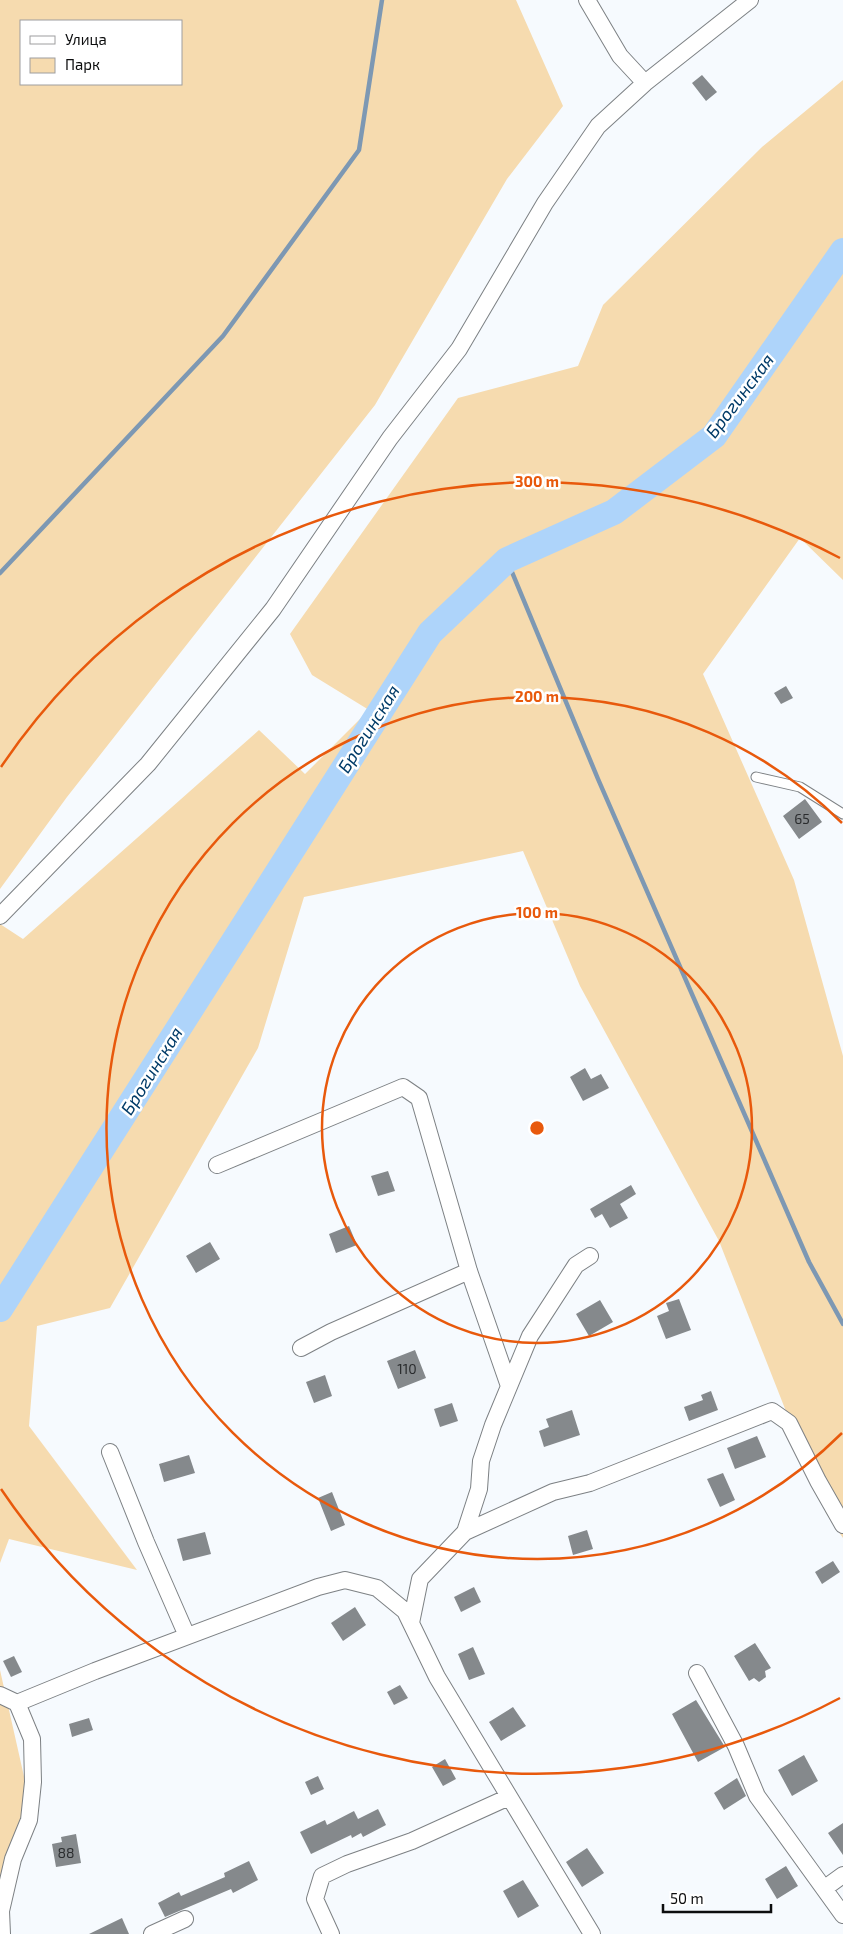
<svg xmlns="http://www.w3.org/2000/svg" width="843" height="1934" viewBox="0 0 843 1934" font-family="'Exo 2',sans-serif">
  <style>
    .green { fill: #f6dbaf; fill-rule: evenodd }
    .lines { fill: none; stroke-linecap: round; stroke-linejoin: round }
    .stream { stroke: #7d98b3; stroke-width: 4.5 }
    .river { stroke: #aed4fa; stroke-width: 26 }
    .building { fill: #85898c }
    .lane-casing { stroke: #7d8184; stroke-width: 11 }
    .street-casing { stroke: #7d8184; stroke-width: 18 }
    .lane { stroke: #fff; stroke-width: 9 }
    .street { stroke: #fff; stroke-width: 16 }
    .ring { fill: none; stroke: #e8590c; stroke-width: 2.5 }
    .labels { text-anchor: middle; stroke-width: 5; stroke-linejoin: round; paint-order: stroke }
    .number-label { font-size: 14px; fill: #2a2c2e }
    .water-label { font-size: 18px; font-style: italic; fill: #003b68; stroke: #fff }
    .centre { fill: #e8590c; stroke: #fff; stroke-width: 2.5 }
    .ring-label { font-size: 15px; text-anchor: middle; font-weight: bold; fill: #e8590c; stroke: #fff; stroke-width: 5; stroke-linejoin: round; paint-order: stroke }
  </style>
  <rect width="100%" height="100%" fill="#f6fafe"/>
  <path class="green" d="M0,0H516L563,106L507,179L375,405L67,797L0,889ZM181,21V84H21V21Z
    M843,80V580L800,538L703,674L794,880L843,1056V1538L826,1513L719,1241L580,986L523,851L304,897L258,1048L110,1308L37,1326L29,1426L137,1570L9,1539L0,1563V924L23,939L259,730L305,774L369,710L312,675L290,634L458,398L578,366L603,305L762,147Z
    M0,1670L30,1803L0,1934Z"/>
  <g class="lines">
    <path class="stream" d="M507,560L598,779L809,1262L843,1324
      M0,573L223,336L359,150L382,0"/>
    <path class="river" d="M0,1309L430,633L507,560L614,512L714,436L843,251"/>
  </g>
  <path class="building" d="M702,75L717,92L706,101L692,83Z
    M786,686L793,698L781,704L774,693Z
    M805,799L822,822L799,839L783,816Z
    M585,1068L591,1079L601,1074L609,1088L583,1101L570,1077Z
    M388,1171L395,1191L378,1196L371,1176Z
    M631,1185L636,1194L620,1204L628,1218L610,1228L602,1214L595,1218L590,1209Z
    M349,1226L357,1245L336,1253L329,1234Z
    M210,1242L220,1259L196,1273L186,1256Z
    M679,1299L691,1330L666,1339L657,1316L669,1311L666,1303Z
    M600,1300L613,1322L589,1336L576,1314Z
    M415,1350L426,1378L398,1389L387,1361Z
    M325,1375L332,1396L314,1403L306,1382Z
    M711,1391L718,1410L689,1421L684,1407L703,1400L701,1395Z
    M452,1403L458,1421L440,1427L434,1409Z
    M572,1410L580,1435L544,1447L539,1431L549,1427L546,1419Z
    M757,1436L766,1457L735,1469L727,1448Z
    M189,1455L195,1473L164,1482L159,1464Z
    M723,1473L735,1500L720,1507L707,1479Z
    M332,1492L345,1525L331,1531L318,1498Z
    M587,1530L593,1549L573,1555L568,1536Z
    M205,1532L211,1554L183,1561L177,1539Z
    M833,1561L840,1572L822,1584L815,1572Z
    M474,1587L481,1602L461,1612L454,1597Z
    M355,1607L366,1625L343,1641L331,1623Z
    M755,1643L771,1668L765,1671L766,1677L759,1682L754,1678L749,1681L734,1656Z
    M473,1647L485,1674L469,1680L458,1654Z
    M14,1656L22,1672L11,1677L3,1661Z
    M400,1685L408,1698L394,1705L387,1692Z
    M696,1700L725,1747L698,1762L672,1714Z
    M513,1707L526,1726L501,1741L489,1722Z
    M89,1718L93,1730L72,1737L69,1724Z
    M804,1755L818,1781L792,1796L778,1770Z
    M445,1759L456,1779L443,1786L432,1767Z
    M318,1776L324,1789L311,1795L305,1782Z
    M737,1778L746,1796L724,1810L714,1793Z
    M378,1809L386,1825L363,1837L361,1833L352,1838L351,1835L311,1854L300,1832L325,1820L327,1825L354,1811L358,1819Z
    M843,1823V1855L828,1833Z
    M76,1834L81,1863L56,1867L52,1844L62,1842L61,1837Z
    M587,1848L604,1873L582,1887L566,1862Z
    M249,1861L258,1880L233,1893L231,1889L165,1917L158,1903L179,1892L181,1896L225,1877L224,1873Z
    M786,1866L798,1886L777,1899L765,1879Z
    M523,1880L539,1906L518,1918L503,1891Z
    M122,1918L129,1934H89Z"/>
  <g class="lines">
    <defs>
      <path id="lane" d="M756,777L800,787L843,814"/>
      <path id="street" d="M645,83L750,0
        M0,916L148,764L273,609L390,438L459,349L545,203L598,126L645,83L620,56L587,0
        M217,1165L403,1087L419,1098L469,1271L509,1386
        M301,1348L331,1332L469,1271
        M110,1452L146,1542L187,1636
        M465,1532L479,1489L481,1461L493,1425L530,1336L576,1265L590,1256
        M411,1623L420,1579L465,1532L553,1492L590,1483L772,1411L789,1423L818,1481L843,1525
        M697,1673L736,1746L757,1796L843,1915
        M0,1695L17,1703L32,1739L33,1782L29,1820L13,1859L1,1911L2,1934
        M17,1703L95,1671L318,1587L345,1580L377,1588L405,1611L437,1677L592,1934
        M825,1888L843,1875
        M152,1934L185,1919
        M331,1934L315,1899L322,1876L347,1864L412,1841L509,1797"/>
    </defs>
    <use href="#lane" class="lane-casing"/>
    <use href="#street" class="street-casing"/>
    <use href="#lane" class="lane"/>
    <use href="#street" class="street"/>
  </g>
  <g class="ring">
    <circle cx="537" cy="1128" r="215"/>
    <path d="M842 1433A431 431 0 1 1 842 823"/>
    <path d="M840 1698A646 646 0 0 1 1 1489M1 767A646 646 0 0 1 840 558"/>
  </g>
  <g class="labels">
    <g class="number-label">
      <text x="802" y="824">65</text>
      <text x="407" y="1374">110</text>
      <text x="66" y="1858">88</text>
    </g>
    <g class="water-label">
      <text transform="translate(740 396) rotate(-53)" y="6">Брогинская</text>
      <text transform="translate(369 729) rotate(-58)" y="6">Брогинская</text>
      <text transform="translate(152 1071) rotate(-58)" y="6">Брогинская</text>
    </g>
  </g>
  <circle cx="537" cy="1128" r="8" class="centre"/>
  <g class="ring-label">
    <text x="537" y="487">300 m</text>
    <text x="537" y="702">200 m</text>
    <text x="537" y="918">100 m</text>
  </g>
  <rect x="20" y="20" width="162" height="65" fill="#ffffff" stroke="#9e9e9f"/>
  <rect x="30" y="36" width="25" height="8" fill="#ffffff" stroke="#9e9e9f"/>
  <text x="65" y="45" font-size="15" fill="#0c0d0e">Улица</text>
  <rect x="30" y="58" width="25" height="15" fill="#f6dbaf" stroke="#9e9e9f"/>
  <text x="65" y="70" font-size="15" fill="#0c0d0e">Парк</text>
  <path d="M663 1904v8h108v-8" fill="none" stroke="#0c0d0e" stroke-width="2.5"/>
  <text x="670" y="1904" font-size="15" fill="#0c0d0e" stroke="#ffffff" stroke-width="4" paint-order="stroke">50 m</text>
</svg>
